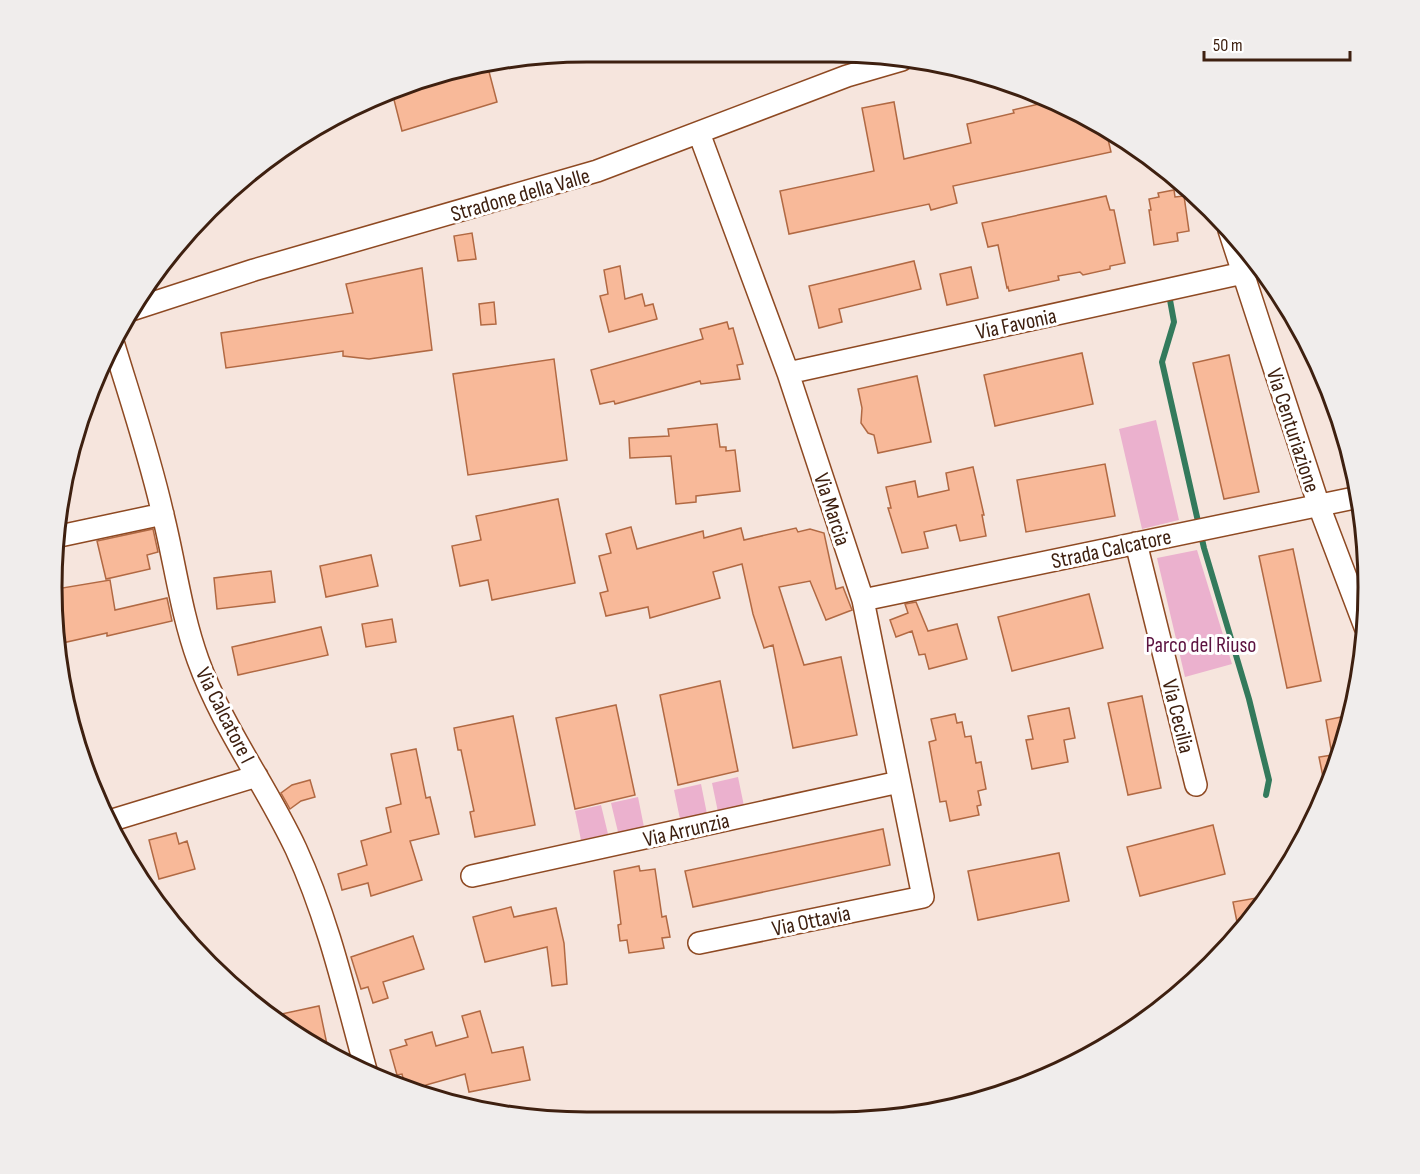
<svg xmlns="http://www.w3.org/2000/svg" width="1420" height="1174" viewBox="0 0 1420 1174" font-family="'Sofia Sans Condensed',sans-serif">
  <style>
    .green { fill: #ebb1ce }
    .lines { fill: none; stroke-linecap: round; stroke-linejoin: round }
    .stream { stroke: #337a5c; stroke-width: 6 }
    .building { fill: #f8b999; stroke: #b16943; stroke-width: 1.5 }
    .minor-casing { stroke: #8e4922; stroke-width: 24 }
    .minor { stroke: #fff; stroke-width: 21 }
    .labels { text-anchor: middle; stroke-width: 6; stroke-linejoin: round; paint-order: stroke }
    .street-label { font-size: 22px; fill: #3e2010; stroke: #fff }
    .park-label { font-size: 22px; fill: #5c1340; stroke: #fff }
    .rim { fill: none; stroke: #3e2010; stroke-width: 3 }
  </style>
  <rect width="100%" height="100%" fill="#f6e5dd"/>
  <path class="green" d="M1156,420L1179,520L1142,529L1119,429Z
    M1197,550L1232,664L1185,677L1157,558Z
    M738,777L744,806L718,812L712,783Z
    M701,784L707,814L680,819L674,790Z
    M638,797L644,827L618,832L611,803Z
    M601,805L608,834L581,840L575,811Z"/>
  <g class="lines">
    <path class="stream" d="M1170,300L1174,322L1162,362L1204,548L1249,699L1269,780L1266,795"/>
  </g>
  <path class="building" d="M487,64L497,102L402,131L392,92L407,86Z
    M1052,101L1107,135L1111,152L953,186L957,203L931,210L929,204L789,234L780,191L874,171L862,108L894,102L904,159L971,143L967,124L1014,113L1013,110Z
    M1174,190L1175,197L1184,196L1189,231L1177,233L1178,241L1154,245L1149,210H1151L1149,199L1159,197L1158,193Z
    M1106,196L1110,210H1114L1125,263L1110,266V269L1083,275L1080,272L1058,276L1059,280L1009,291L1008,287L1007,288L998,245L988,247L982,223Z
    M472,233L476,259L458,261L454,236Z
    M914,261L921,289L839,309L842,322L819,328L809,286Z
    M620,266L625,299L642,294L645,306L653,304L657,319L609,332L600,296L608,294L604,270Z
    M971,267L978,298L947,305L940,274Z
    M422,268L432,350L369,359L343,356V351L226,368L221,333L353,313L346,284Z
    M494,302L496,324L481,325L479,304Z
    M727,322L729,329L733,328L743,364L737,365L740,379L701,384L700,381L615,404L614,401L600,404L591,370L703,339L700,329Z
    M1082,353L1093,404L995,426L984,375Z
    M1229,355L1259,492L1224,499L1193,363Z
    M554,359L567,460L468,475L453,374Z
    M917,376L931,442L878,453L874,435L868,433L861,423L862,408L858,389Z
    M717,424L720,447H726V451L735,450L740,491L696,496V502L676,504L671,456L630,458L629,438L669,436L668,429Z
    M1105,464L1115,516L1026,532L1017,480Z
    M973,467L984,515H982L986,536L960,541L956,525L924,532L928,548L902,553L888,508H891L886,487L915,481L918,497L949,490L946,473Z
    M558,499L575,583L492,600L488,580L460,586L452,546L481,540L476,516Z
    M631,527L637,549L703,531L704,538L741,528L744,540L796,528L798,532L810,529L824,533L836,589L843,587L852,610L826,620L810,581L779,587L804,665L841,657L857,735L793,748L773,645L764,648L753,614L742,564L713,572L720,598L650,618L648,607L606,616L600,593L608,591L599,556L611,553L606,534Z
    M153,529L158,552L147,555L150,569L106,579L97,541Z
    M1293,549L1321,681L1287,688L1259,556Z
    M371,555L378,586L326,597L320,566Z
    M271,571L275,602L217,609L214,578Z
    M110,580L115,610L167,598L172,621L107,636V633L58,644L56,615L61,614L56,589Z
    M1089,594L1103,648L1012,671L998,617Z
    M916,602L928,631L957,624L967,659L929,669L925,654L919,655L912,631L896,637L890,620L908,613L905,604Z
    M392,619L396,642L366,647L362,624Z
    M321,627L328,655L238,675L232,647Z
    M720,681L738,771L678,785L660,695Z
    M1142,696L1161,788L1128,795L1108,703Z
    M616,705L635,795L575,809L556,718Z
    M1069,708L1075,738L1064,740L1068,762L1032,769L1026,740L1033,739L1028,716Z
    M955,714L957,723L962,722L965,737L971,736L976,763L981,762L986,789L978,791L981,805L977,806L979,815L950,821L946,801L940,802L929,742L936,740L931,719Z
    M1351,715L1340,760L1326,792L1319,757L1332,755L1326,720Z
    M513,716L535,825L475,837L470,812L474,811L461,750H458L454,728Z
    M416,749L426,798L430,797L439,834L410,841L422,880L371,896L368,883L342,890L338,874L367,865L361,841L391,832L386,808L401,804L391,754Z
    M310,780L315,797L301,801L290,809L281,793L292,785Z
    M1213,825L1225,874L1140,896L1127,847Z
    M883,829L890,865L693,907L685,871Z
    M176,833L179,844L187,841L195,869L159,879L149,840Z
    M1059,853L1069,901L978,920L968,871Z
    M639,866L640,871L655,869L662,917L666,916L670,937L662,938L664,948L629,953L627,940L620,941L618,925L621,924L614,871Z
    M1268,896L1251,919L1237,922L1233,902Z
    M511,907L514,917L556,908L564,943L567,984L552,986L547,947L485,962L473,917Z
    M413,936L424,969L383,982L388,998L373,1003L368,987L361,989L351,957Z
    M319,1006L329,1054L272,1016Z
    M480,1011L492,1053L523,1047L530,1080L469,1092L465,1074L426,1085V1087L413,1091L406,1089L402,1074L397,1075L390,1050L407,1045L405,1040L432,1032L436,1046L468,1037L462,1016Z"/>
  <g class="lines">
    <defs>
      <path id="minor" d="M1229,230L1319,506L1365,627
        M131,310L254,270L597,171L847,76L902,60
        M114,345C131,401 150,457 163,515C175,563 181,613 198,660C222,727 266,785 296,849C329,921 346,998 367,1074
        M788,373L1243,273
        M55,537L163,514
        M1136,543L1196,785
        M863,600L1359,497
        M106,822L257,776
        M472,876L899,782
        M699,943L923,897L863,600L788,373L699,133"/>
    </defs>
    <use href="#minor" class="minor-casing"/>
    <use href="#minor" class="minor"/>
  </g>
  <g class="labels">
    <g class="street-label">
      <text transform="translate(520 194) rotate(-16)" y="8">Stradone della Valle</text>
      <text transform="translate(1016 323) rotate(-12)" y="8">Via Favonia</text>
      <text transform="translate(1294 430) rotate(72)" y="8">Via Centuriazione</text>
      <text transform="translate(833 509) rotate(72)" y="8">Via Marcia</text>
      <text transform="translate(1111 548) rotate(-12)" y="8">Strada Calcatore</text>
      <text transform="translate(226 715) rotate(63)" y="8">Via Calcatore I</text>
      <text transform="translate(1179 716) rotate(76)" y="8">Via Cecilia</text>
      <text transform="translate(686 829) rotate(-13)" y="8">Via Arrunzia</text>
      <text transform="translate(811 920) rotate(-12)" y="8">Via Ottavia</text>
    </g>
    <g class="park-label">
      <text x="1201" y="652">Parco del Riuso</text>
    </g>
  </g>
  <path d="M0 0H1420V1174H0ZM587 62H833A525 525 0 0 1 1358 587V587A525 525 0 0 1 833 1112H587A525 525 0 0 1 62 587V587A525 525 0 0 1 587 62Z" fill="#f0edec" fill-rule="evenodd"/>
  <path class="rim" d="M587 62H833A525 525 0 0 1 1358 587V587A525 525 0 0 1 833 1112H587A525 525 0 0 1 62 587V587A525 525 0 0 1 587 62Z"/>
  <path d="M1204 51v9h146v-9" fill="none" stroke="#3e2010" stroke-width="3"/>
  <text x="1213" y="51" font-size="18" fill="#3e2010" stroke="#ffffff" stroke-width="4.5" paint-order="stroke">50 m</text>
</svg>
